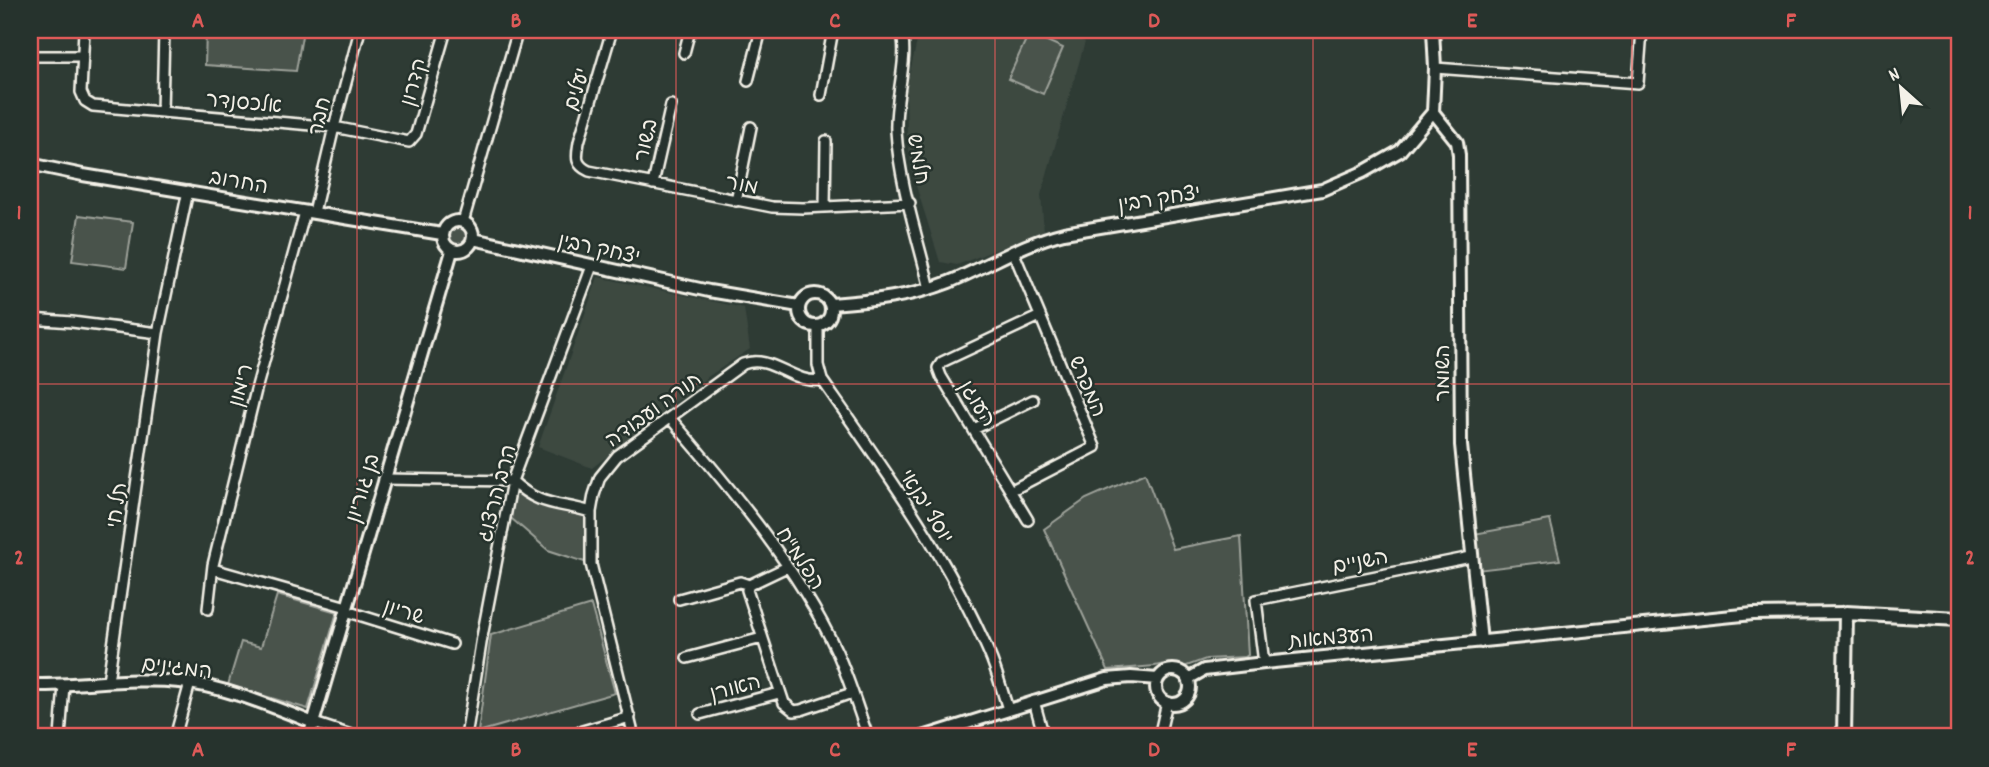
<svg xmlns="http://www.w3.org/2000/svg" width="1989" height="767" viewBox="0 0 1989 767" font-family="Dekko,'Playpen Sans Hebrew',sans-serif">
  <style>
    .built { fill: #3c4841 }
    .green { fill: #48524c; stroke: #9ea29a; stroke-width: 2 }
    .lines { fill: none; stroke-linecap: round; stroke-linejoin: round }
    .minor-casing { stroke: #f4f1e8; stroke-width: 14 }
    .tertiary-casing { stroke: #f4f1e8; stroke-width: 16 }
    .secondary-casing { stroke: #f4f1e8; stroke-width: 18 }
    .minor { stroke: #26332d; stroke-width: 9 }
    .tertiary { stroke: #26332d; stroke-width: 10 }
    .secondary { stroke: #26332d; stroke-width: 12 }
    .grid { fill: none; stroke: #de5a58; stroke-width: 2; stroke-opacity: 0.55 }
    .labels { text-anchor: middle; stroke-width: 5; stroke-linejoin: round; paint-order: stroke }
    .street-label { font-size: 21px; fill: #f4f1e8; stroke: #26332d }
    .neatline { fill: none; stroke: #de5a58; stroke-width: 2.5 }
    .grid-label { font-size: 23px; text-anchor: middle; font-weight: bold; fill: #de5a58 }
  </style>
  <rect width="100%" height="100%" fill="#2e3b34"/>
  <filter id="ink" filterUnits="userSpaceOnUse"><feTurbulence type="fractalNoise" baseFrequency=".0143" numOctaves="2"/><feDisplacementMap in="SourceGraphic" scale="14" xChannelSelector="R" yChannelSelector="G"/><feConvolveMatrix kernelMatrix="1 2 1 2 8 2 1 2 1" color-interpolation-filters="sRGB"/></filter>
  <g filter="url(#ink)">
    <path class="built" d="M947,30H1056L1085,42L1041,195L1044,231L957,265L940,262L913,176L907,135L906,90L917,41Z
      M598,277L744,308L750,349L709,376L592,468L538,447Z"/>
    <path class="green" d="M206,30H303L296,71L205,65Z
      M1029,33L1063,48L1043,94L1008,79Z
      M79,215L133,222L126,268L72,261Z
      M446 236a12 12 0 1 1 24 0a12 12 0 1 1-24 0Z
      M1145,473L1173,549L1241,536L1248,655L1245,657L1206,659L1184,667L1169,663L1155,666L1108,670L1044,529L1086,499Z
      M512,481L527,495L591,512V564L548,550L505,513Z
      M1550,520L1560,560L1477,570L1474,534Z
      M277,595L337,612L308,709L228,685L241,642L261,647Z
      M591,605L615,693L478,732L491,635Z"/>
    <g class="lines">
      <defs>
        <path id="minor" d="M84,30L81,92L85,101L93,106L334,127L409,142L416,134L446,30
          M612,30L579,142C577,156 574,164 589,171L772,207L803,208L910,203
          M901,30C910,57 894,99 896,131C899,181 918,239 930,289
          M684,53L690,30
          M30,56H82
          M1435,68L1638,83L1642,30
          M748,81L761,30
          M821,95L833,30
          M162,112L164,30
          M653,184L671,105
          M736,201L751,127
          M825,207L826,141
          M314,212L334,127L360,30
          M463,222L518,30
          M30,319L72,322L158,333
          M818,326V365L822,380C883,467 947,555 989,653C997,671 1002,691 1008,709
          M670,418C731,489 797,566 837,652C849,679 858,709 868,737
          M974,429L1033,400
          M384,479L512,481C540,507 557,502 591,512
          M1012,490L1095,447L1013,251
          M1028,520L941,376L938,368L942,362L1040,316
          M787,567L749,585L747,590L784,703L794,711L801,710L852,693
          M213,569L347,607
          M679,599L740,582L749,585
          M208,609L213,565L256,390L305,212
          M346,611L452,644
          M687,658L762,638
          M1264,663L1256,600L1471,557
          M108,681L158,333L188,191
          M1034,701L1044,737
          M700,714L779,693
          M314,723L357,737
          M60,737L64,685
          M175,737L190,683
          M466,737L482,637L512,481L592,266
          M562,737L630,717
          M634,737L591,564V512L594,495L600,477L617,456L743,364C771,353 793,385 822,380
          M1159,737L1167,702"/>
        <path id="tertiary" d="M1433,112L1457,142L1459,155L1461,445L1481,642
          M30,164L83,175L442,234
          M443 236a15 15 0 1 1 30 0a15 15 0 1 1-30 0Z
          M473,239L709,291L799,306
          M799 310a16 16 0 1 1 32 0a16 16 0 1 1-32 0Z
          M831,304C871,301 911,297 949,282C988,266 1023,243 1064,233L1322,190L1363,172L1400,151L1433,112L1435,68L1433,30
          M1156 687a17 17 0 1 1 34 0a17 17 0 1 1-34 0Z
          M1188,679L1204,670L1264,663L1753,614L1846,613
          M30,685C80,686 130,677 180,682C224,686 273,707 314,723
          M309,737L452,251
          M923,737L1107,679L1131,677L1158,679"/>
        <path id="secondary" d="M1844,737L1846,613L1959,619"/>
      </defs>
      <use href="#minor" class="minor-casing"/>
      <use href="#tertiary" class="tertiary-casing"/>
      <use href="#secondary" class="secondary-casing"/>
      <use href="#minor" class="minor"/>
      <use href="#tertiary" class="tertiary"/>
      <use href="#secondary" class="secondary"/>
    </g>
  </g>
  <path class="grid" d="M357,30V737M676,30V737M995,30V737M1313,30V737M1632,30V737M30,384H1959"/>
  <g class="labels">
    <g class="street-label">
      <text transform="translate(413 82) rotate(-74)" y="7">קדרון</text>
      <text transform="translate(576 89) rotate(-73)" y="7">יעלים</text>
      <text transform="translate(244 102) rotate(5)" y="7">אלכסנדר</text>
      <text transform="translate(319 116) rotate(-76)" y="7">חבר</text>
      <text transform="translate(645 140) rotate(-77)" y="7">בשור</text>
      <text transform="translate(919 159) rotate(80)" y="7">חלמיש</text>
      <text transform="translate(239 181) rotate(10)" y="7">החרוב</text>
      <text transform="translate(742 184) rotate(11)" y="7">מור</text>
      <text transform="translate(1159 198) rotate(-9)" y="7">יצחק רבין</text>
      <text transform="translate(599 248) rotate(12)" y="7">יצחק רבין</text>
      <text transform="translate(1442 373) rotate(-90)" y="7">השומר</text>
      <text transform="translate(240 385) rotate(-75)" y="7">רימון</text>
      <text transform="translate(1088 386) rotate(67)" y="7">המפרש</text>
      <text transform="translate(978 403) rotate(58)" y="7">העוגן</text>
      <text transform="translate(653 409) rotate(-36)" y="7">תורה ועבודה</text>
      <text transform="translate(362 488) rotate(-73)" y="7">בן גוריון</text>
      <text transform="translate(496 493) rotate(-75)" y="7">הרב הרצוג</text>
      <text transform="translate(116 505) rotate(-82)" y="7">תל חי</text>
      <text transform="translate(927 506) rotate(58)" y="7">יוסף יבנאי</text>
      <text transform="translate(801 558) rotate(57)" y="7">הפלמ"ח</text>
      <text transform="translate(1360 561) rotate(-11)" y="7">השניים</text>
      <text transform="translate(404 611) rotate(17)" y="7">שריון</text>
      <text transform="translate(1331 637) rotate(-5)" y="7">העצמאות</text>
      <text transform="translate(177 667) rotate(7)" y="7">המגינים</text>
      <text transform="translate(735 687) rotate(-15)" y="7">האורן</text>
    </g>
  </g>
  <rect width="1989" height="767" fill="none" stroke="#26332d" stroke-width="77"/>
  <g transform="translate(1901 88) rotate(333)" stroke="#26332d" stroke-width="5" paint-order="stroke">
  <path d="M0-5L12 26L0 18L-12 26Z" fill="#f4f1e8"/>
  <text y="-10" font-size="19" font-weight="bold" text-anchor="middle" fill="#f4f1e8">N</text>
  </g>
  <rect x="38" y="38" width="1913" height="690" class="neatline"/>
  <g class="grid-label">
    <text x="198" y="27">A</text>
    <text x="516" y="27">B</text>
    <text x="835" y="27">C</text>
    <text x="1154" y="27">D</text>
    <text x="1472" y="27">E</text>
    <text x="1791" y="27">F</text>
    <text x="19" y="219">1</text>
    <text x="1970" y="219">1</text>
    <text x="19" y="564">2</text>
    <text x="1970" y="564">2</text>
    <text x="198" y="756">A</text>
    <text x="516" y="756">B</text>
    <text x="835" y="756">C</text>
    <text x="1154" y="756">D</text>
    <text x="1472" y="756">E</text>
    <text x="1791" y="756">F</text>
  </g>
</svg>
